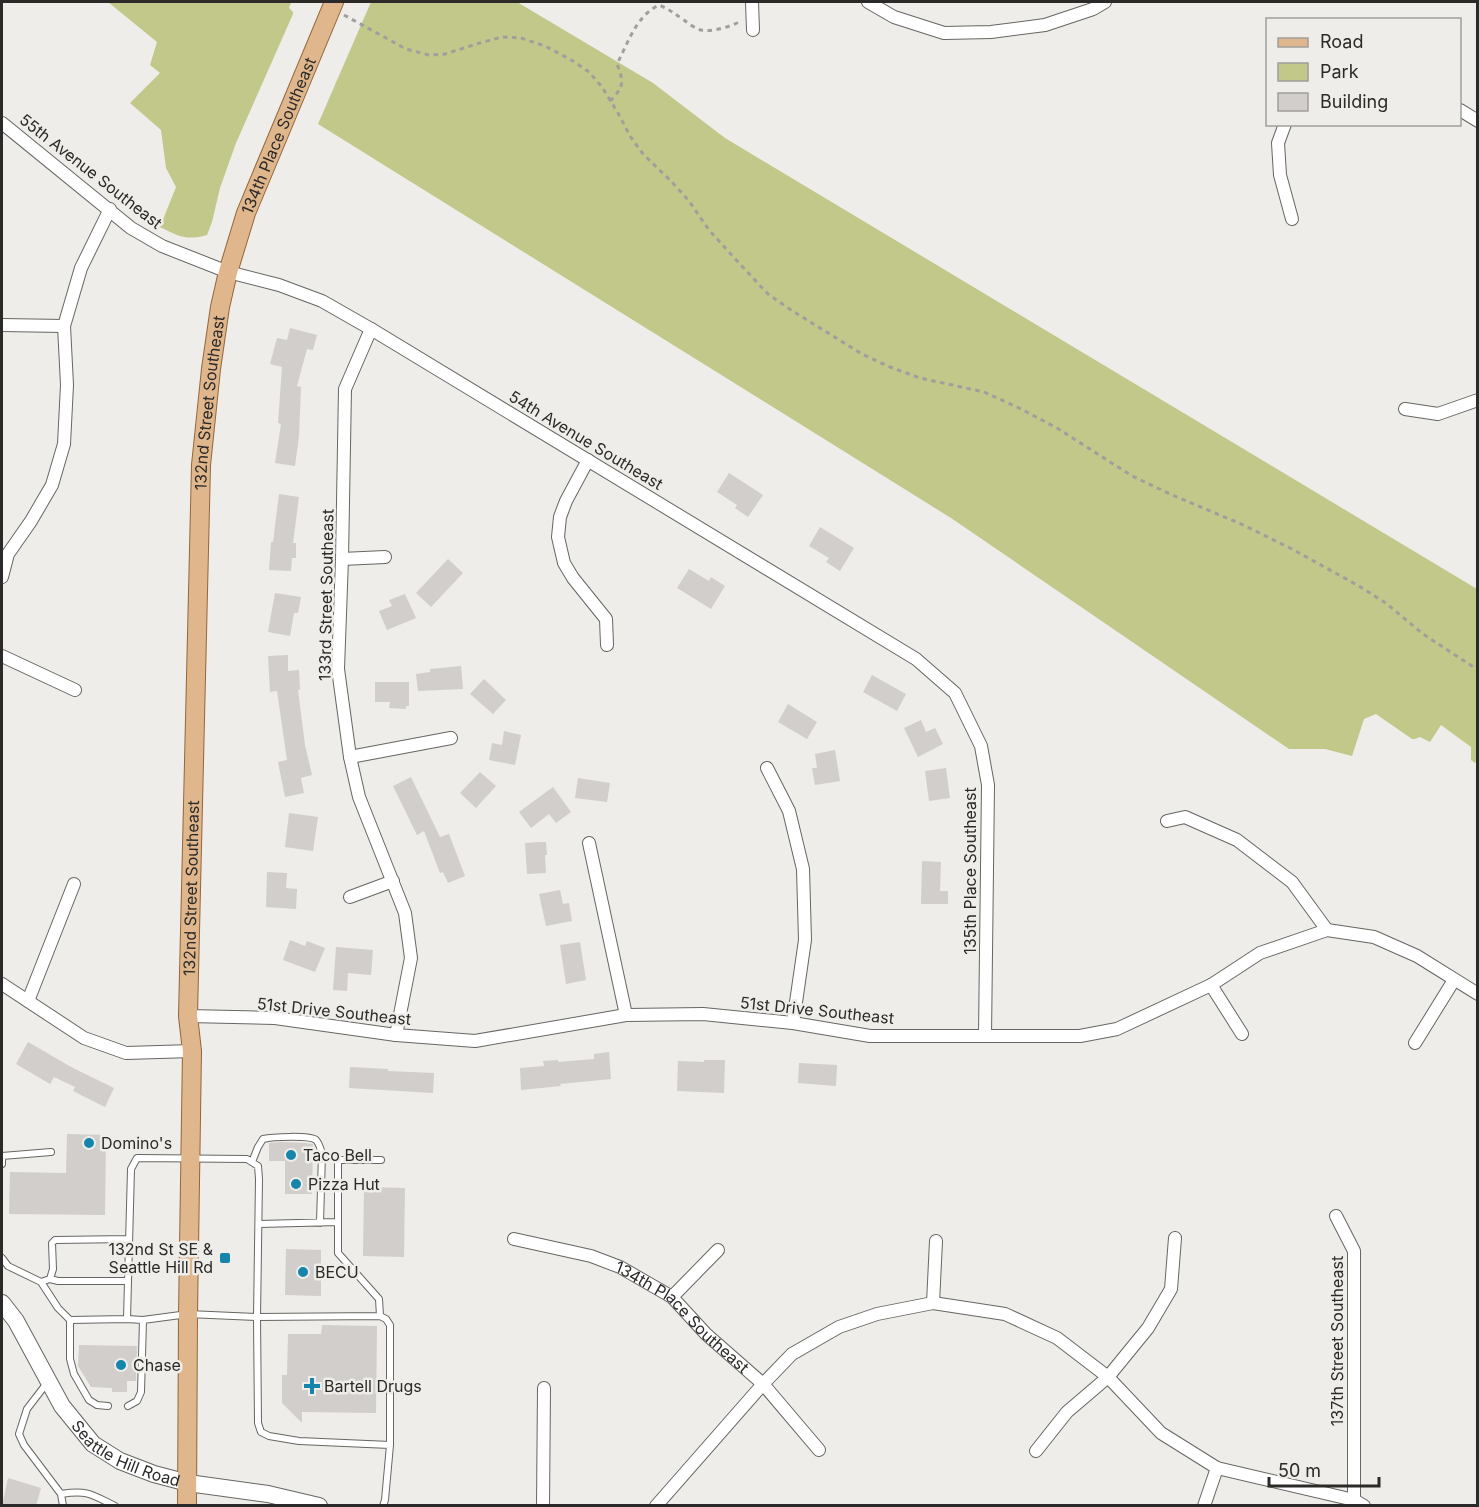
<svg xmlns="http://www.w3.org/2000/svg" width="1479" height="1507" viewBox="0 0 1479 1507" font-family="Inter,sans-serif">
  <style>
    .green { fill: #c2c88a }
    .building { fill: #d1cecb }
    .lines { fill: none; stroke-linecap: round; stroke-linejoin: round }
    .lane-casing { stroke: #666662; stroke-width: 8 }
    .street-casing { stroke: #666662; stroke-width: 14 }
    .secondary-casing { stroke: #666662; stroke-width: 18 }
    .primary-casing { stroke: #946639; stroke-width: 20 }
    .path { stroke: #a09f9c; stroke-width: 3; stroke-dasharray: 4.5 4.5; stroke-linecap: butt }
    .lane { stroke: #fff; stroke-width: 6 }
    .street { stroke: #fff; stroke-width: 12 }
    .secondary { stroke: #fff; stroke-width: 16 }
    .primary { stroke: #e0b78d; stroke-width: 18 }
    .poi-dot { fill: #1685ac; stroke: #eeede9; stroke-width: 2 }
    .labels { text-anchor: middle; stroke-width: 5; stroke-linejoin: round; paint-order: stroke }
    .street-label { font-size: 16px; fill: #2b2a29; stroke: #eeede9 }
    .poi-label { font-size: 16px; fill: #2b2a29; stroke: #eeede9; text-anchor: start }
  </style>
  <rect width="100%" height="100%" fill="#eeede9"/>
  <path class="green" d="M108,2H290L291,3L289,8L293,12V14L236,143L220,188L212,222L207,235C186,241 178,236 160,227L176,187L166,168L161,130L130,103L160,73L150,65L157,42Z
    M371,2H517L653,83L725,138L1477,589V760L1475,763L1471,760V747L1441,725L1430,742L1420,737L1415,739H1412L1376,714L1364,719L1352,756L1325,749H1289L951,518L318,124Z"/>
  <path class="building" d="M290,328L317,335L313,350L307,349L297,386L301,387L299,436L295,466L275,463L281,424L278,423L282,367L270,364L277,338L287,340Z
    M729,473L763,495L748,517L735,508L737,505L717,492Z
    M279,494L299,497L293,543H296V558H292L291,571L269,570L271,542H273Z
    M820,527L854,548L840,571L826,562L829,558L809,546Z
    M448,559L463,573L431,607L416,593Z
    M689,569L709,581L711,577L725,586L711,609L677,588Z
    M275,593L301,597L298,613H294L290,636L268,632Z
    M405,594L416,618L387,630L379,611L392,606L389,600Z
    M288,655V671L299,670L300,690H298L305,745L312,775L301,778L304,793L285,797L278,762L287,760L277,691L270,692L268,656Z
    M461,666L463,689L418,691L416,674L430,672V669Z
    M872,675L906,694L897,711L863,692Z
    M484,679L506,700L493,714L470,694Z
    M375,682H409V706H406V709L389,708L390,702H375Z
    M788,704L817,722L807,739L778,722Z
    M921,720L926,732L935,728L943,744L918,757L904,728Z
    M504,731L521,735L515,765L489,760L492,743L502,745Z
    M835,750L840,781L815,785L812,768H817L815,754Z
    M946,768L950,798L929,801L925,771Z
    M480,772L496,786L476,808L460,793Z
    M411,777L440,837L449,834L465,876L448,883L443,872L440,873L424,831L417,835L393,786Z
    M578,778L610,783L607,802L575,798Z
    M553,787L571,812L556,823L549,814L531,828L519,812Z
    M289,813L318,817L313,851L285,847Z
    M538,842H546L547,855H545L546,873L527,874L525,843Z
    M922,861L941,862L940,891H948V904H921Z
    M267,872L287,873L286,888L297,889L296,909L266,907Z
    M560,890L563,904L569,903L572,921L546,926L539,894Z
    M290,940L305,946L307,941L325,948L315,972L283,960Z
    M580,942L586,980L566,984L560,945Z
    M336,947L373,950L371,975L348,973L347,991L333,990Z
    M28,1042L73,1068L114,1088L105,1107L73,1091L75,1087L54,1077L50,1084L16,1064Z
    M609,1052L611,1079L560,1084L561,1086L521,1090L520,1068L544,1066L543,1061L558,1060V1062L594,1059V1054Z
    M704,1060H725L724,1093L677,1091L678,1061L704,1062Z
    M799,1063L837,1065L836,1086L798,1083Z
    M350,1067L388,1069V1071L434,1073L433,1093L349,1088Z
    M67,1134L106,1135L105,1215L9,1214L10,1172L66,1173Z
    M281,1142L305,1143L313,1144L312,1194H285V1161H269V1143Z
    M364,1187L405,1188L404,1257L363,1256Z
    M286,1249L321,1250V1296L285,1295Z
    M322,1325L377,1326L376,1413L302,1412V1423L282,1403V1375H287L288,1334H321Z
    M79,1345L137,1346L136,1381H127V1392H112V1388L91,1387L78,1366Z
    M8,1478L41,1488L36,1506H2Z"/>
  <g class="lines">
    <defs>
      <path id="lane" d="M252,1162L258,1147L263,1139C272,1137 309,1135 316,1140C319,1143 320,1148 322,1153L320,1223
        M2,1164V1156L51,1152
        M259,1224L338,1222
        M2,1258L8,1266L41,1282L58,1308L70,1320L127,1319L131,1169L137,1158L247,1159L258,1166L259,1179L257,1317L258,1423L261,1432L269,1436L299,1441L390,1445
        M50,1279L58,1281H128
        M41,1282L50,1279L53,1269L52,1243L55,1240L129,1239
        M380,1316L379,1299L338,1253V1160H381
        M127,1319L143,1320L188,1314L257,1317L380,1316L386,1319L390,1325V1445L385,1500L383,1506
        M70,1320V1359L74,1374L89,1400L97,1405L108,1406
        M47,1383L27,1409L19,1434L24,1445L61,1494L63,1506
        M128,1406L137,1401L141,1392L143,1320
        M61,1494C88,1490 91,1494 115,1506"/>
      <g id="street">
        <path d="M752,2L753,30"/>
        <path d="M868,2L894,17L944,33L991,32L1045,25L1093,9L1105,2"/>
        <path d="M1460,110L1478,121"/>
        <path d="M2,123L131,228L162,246L228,272L279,285L322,301L371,329L916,659L955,693L981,746L988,785L985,1036"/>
        <path d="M1285,124L1278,143L1280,175L1292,219"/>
        <path d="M2,325L64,326"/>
        <path d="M371,329L345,389L342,559L338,669L350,757L359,797L405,913L411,958L396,1035"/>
        <path d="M1405,409L1438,414L1478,400"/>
        <path d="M588,460L566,501L560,517L558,537L564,563L573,578L606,619L607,645"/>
        <path d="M342,559L385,557"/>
        <path d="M2,577L8,554L31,521L52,485L64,444L67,385L64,326L81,268L110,209"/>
        <path d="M2,656L75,690"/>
        <path d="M350,757L451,738"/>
        <path d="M767,768L789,811L803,869L805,940L793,1023"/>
        <path d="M1167,821L1185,817L1237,840L1292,882L1327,930"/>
        <path d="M589,843L626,1015"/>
        <path d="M350,897L393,881"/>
        <path d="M2,984L84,1038L126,1053L192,1051"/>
        <path d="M1211,985L1242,1034"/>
        <path d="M28,1001L74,884"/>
        <path d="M188,1016L275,1018L396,1035L475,1041L626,1015L703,1014L793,1023L870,1036H1080L1117,1029L1211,985L1260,953L1327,930L1374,937L1417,956L1478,994"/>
        <path d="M1415,1043L1454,980"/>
        <path d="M1336,1216L1354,1251V1506"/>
        <path id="s1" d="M514,1239L591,1256L620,1267L672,1297L706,1334L763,1384L819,1450"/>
        <path d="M672,1297L718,1250"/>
        <path d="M933,1303L936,1241"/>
        <path d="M1036,1451L1067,1412L1108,1377L1148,1328L1171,1289L1175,1238"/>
        <path d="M543,1506L544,1388"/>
        <path d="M656,1506L763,1384L792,1354L839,1327L877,1314L933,1303L1005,1314L1057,1338L1108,1377L1161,1433L1217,1468L1354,1500L1364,1506"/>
        <path d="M1204,1506L1217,1468"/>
      </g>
      <g id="secondary">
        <path id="s2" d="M2,1303L16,1321L62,1406L93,1444L120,1461L154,1474L188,1483L268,1494L319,1506"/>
      </g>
      <g id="primary">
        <path id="s3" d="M187,1506L188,1314L192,1051L188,1016L201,465L211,369L220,307L228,272L246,213L334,2"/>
      </g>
    </defs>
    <use href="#lane" class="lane-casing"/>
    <use href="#street" class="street-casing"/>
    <use href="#secondary" class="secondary-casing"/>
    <use href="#primary" class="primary-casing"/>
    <path class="path" d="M344,15L406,49L429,55L445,54L483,42L502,37L521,38L545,46L573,61L589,72L602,87L618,113L630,136L643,154L671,181L689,201L709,230L739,263L768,294L791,310L862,354L890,367L920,378L984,392L1019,408L1057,428L1132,476L1170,494L1239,523L1290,548L1359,586L1387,604L1423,634L1478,670
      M610,101C624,87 624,82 617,64C628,43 636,16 659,5C669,9 675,14 684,20C689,24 696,29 701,30C713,32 729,27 739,22"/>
    <use href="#lane" class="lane"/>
    <use href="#street" class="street"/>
    <use href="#secondary" class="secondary"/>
    <use href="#primary" class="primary"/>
  </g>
  <g class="poi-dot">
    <circle cx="89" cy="1143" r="6"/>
    <circle cx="291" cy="1155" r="6"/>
    <circle cx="296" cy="1184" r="6"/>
    <rect x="219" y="1252" width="12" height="12" rx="3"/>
    <circle cx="303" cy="1272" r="6"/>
    <circle cx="121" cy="1365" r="6"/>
    <path d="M309 1377h6v6h6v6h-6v6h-6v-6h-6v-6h6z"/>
  </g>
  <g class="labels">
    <g class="street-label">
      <text dy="6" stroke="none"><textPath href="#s3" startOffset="1382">134th Place Southeast</textPath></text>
      <text transform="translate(91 171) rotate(38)" y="6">55th Avenue Southeast</text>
      <text dy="6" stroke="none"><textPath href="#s3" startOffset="1104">132nd Street Southeast</textPath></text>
      <text transform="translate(586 440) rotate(31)" y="6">54th Avenue Southeast</text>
      <text transform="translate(326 595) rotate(-89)" y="6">133rd Street Southeast</text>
      <text transform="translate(970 871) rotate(-90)" y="6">135th Place Southeast</text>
      <text dy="6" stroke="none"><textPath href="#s3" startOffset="618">132nd Street Southeast</textPath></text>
      <text transform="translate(817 1010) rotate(6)" y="6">51st Drive Southeast</text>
      <text transform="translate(334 1011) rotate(6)" y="6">51st Drive Southeast</text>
      <text dy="6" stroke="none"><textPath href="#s1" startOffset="190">134th Place Southeast</textPath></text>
      <text transform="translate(1337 1341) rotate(-90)" y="6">137th Street Southeast</text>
      <text dy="6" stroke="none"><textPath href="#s2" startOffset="202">Seattle Hill Road</textPath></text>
    </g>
    <g class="poi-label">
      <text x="101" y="1149">Domino's</text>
      <text x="303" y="1161">Taco Bell</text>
      <text x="308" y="1190">Pizza Hut</text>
      <text x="213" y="1255" text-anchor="end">132nd St SE &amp;<tspan x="213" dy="18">Seattle Hill Rd</tspan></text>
      <text x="315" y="1278">BECU</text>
      <text x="133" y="1371">Chase</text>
      <text x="324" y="1392">Bartell Drugs</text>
    </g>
  </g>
  <rect width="1479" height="1507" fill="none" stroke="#2b2a29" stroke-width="6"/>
  <rect x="1266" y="18" width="195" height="108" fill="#eeede9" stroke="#a09f9c" stroke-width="1.5"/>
  <rect x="1278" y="38" width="30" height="9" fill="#e0b78d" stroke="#a09f9c" stroke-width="1.5"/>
  <text x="1320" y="48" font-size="18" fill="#2b2a29">Road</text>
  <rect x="1278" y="63" width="30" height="18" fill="#c2c88a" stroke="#a09f9c" stroke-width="1.5"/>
  <text x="1320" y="78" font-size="18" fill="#2b2a29">Park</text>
  <rect x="1278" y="93" width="30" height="18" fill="#d1cecb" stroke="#a09f9c" stroke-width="1.5"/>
  <text x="1320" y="108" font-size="18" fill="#2b2a29">Building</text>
  <path d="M1269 1477v9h110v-9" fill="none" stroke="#2b2a29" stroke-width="3"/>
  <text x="1278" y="1477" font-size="18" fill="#2b2a29" stroke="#eeede9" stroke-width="4.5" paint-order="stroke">50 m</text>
</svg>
